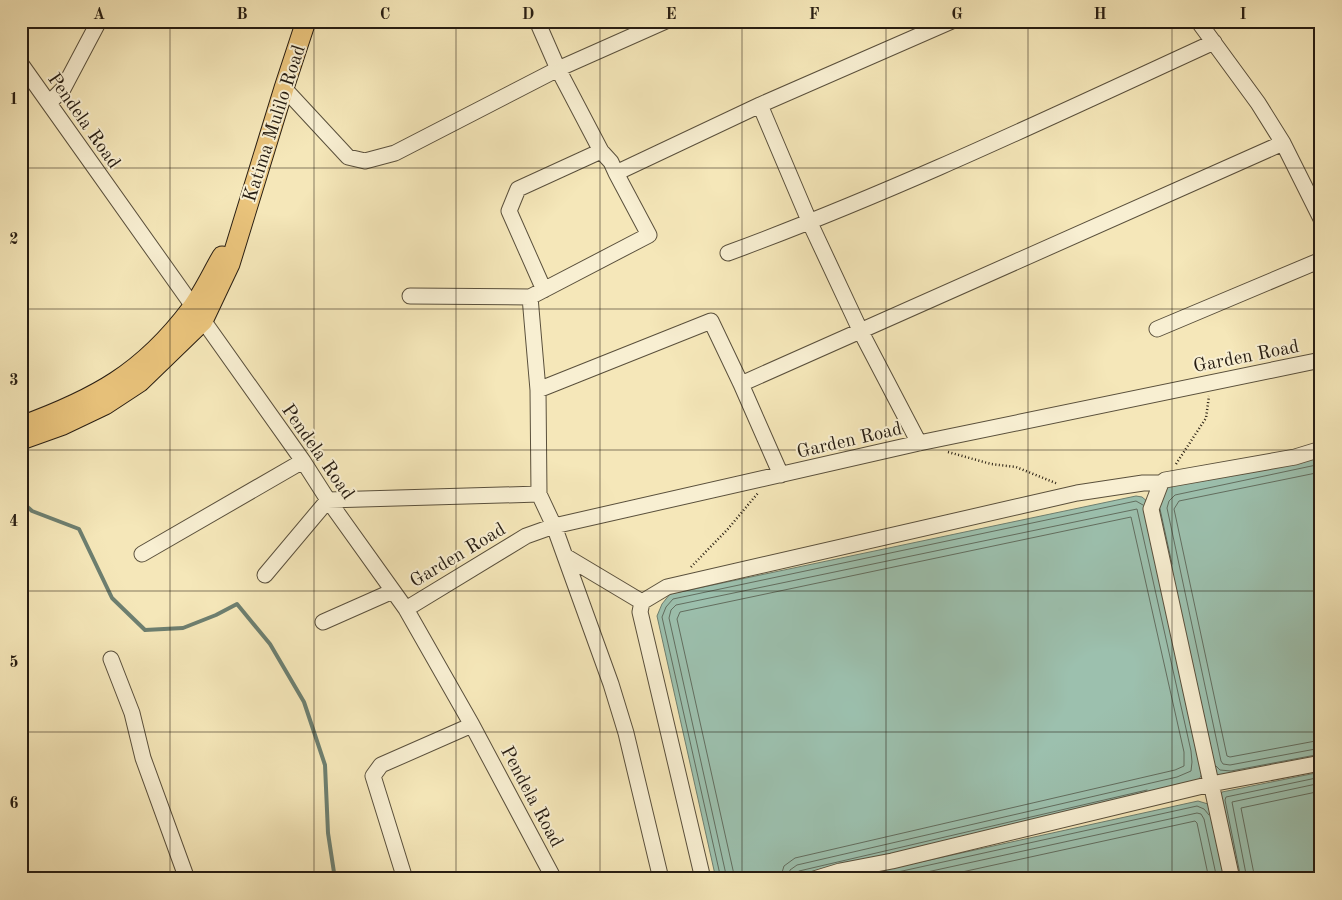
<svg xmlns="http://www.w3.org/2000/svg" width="1342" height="900" viewBox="0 0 1342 900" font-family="'Old Standard TT',serif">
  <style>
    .water { fill: #9cc0ae; stroke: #6d7f70 }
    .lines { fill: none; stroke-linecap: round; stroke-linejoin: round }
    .shore { stroke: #626e60; stroke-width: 1 }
    .stream { stroke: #6d7f70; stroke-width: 4 }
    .minor-casing { stroke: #5a503c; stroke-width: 17 }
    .major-casing { stroke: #271d12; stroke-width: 21 }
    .path { stroke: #271d12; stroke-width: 2.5; stroke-dasharray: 1 2.5; stroke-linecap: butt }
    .minor { stroke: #f8efd2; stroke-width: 15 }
    .major { stroke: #eac47c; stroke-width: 19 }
    .grid { fill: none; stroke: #271d12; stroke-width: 1; stroke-opacity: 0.55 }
    .labels { text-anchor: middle; stroke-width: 4; stroke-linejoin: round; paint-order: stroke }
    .street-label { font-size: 19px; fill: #271d12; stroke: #f8efd2 }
    .neatline { fill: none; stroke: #271d12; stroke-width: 2 }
    .grid-label { font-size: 16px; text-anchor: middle; font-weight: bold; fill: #271d12 }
  </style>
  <rect width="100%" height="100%" fill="#f5e7b9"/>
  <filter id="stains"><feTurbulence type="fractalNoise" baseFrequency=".004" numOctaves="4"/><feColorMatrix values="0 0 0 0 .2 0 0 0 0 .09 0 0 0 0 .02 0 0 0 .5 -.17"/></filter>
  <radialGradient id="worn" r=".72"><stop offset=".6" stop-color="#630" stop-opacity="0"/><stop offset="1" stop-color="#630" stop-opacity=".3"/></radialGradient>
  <path class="water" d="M1321,452V759L1231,776L1218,775L1210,767L1155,507L1168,485Z
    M1136,496L1142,497L1148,502L1202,773L1199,780L1180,788L789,879H716L657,616L662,604L670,594Z
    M1321,772V879H1236L1219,799L1222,792Z
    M1198,801L1208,804L1214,814L1229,879H843Z"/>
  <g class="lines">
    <path class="shore" d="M1321,464L1175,495L1169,501L1167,508L1221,761L1223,764L1230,765L1321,748
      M1321,472L1179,501L1174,509L1227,756L1230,757L1321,740
      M1160,509L1172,564
      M1216,766L1220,770L1231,771L1321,754
      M721,879L662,617L666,607L673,599L1136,501L1143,505
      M727,879L669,618L671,610L676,605L1137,509L1191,751L1192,762L1191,771L1177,777L797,865L790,870L788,879
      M735,879L677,619L680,612L1131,517L1184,752V766L1175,770L795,858L784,866L780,879
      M794,879L795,874L799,871L1147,790
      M866,879L1197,806L1204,809L1209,815
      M895,879L1197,813L1201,814L1204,819L1217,879
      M930,879L1195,821L1197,823L1209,879
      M1241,879L1225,800L1226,797L1321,777
      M1247,879L1232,802L1321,783
      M1255,879L1241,808L1321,791"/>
    <path class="stream" d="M21,501L32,511L79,529L112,598L145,630L183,628L216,615L237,604L270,644L304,702L325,765L328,833L335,879"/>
    <defs>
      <path id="minor" d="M537,21L558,69L601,151L518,189L509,211L544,290
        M1198,21L1258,103L1283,143L1321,219
        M21,64L303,461L328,500L406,609L472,725L554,879
        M284,88L348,157L365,161L395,153L558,69L666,21
        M49,103L63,89L99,21
        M760,105L810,223L861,332L919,443
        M601,151L611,162L616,173L760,105L952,21
        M616,173L649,235L530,297L538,390L539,494L554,526L611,684L626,733L661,879
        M728,253C894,192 1053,116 1214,42
        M410,296L530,297
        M1157,329L1321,260
        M741,384L1283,143
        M538,390L711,321L741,384L781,475
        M1161,483L1151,509L1232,879
        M142,554L303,461
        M565,556L642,602
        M265,575L328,500L539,494
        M406,609L526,536L554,526L919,443L1321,360
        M323,622L393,591
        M111,659L132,713L143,758L187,879
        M405,879L373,776L381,765L472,725
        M703,879L640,612L642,602L667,587L1077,493L1143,483H1161L1165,480L1295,457L1321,449
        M814,879L840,871L892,861L1211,784L1321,763"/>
      <path id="major" d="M21,426C95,399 143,373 191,309C203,293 212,273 222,256
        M21,440L63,425L105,405L140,382L203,321L230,264L284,88L306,21"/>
    </defs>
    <use href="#minor" class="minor-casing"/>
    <use href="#major" class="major-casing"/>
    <path class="path" d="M321,23L329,21
      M948,452L991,464L1016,467L1058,484
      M1176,464L1206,418L1209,396
      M691,567L727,530L758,493"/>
    <use href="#minor" class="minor"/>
    <use href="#major" class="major"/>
  </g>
  <path class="grid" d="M170,21V879M314,21V879M456,21V879M600,21V879M742,21V879M886,21V879M1028,21V879M1172,21V879M21,168H1321M21,309H1321M21,450H1321M21,591H1321M21,732H1321"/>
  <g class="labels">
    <g class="street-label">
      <text transform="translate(85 120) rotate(55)" y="7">Pendela Road</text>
      <text transform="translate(273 123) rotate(-72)" y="7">Katima Mulilo Road</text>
      <text transform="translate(1246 355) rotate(-11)" y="7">Garden Road</text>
      <text transform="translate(849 439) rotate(-13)" y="7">Garden Road</text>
      <text transform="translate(319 451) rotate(55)" y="7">Pendela Road</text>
      <text transform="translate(457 554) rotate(-31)" y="7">Garden Road</text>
      <text transform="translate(533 796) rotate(62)" y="7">Pendela Road</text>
    </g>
  </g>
  <rect width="1342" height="900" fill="none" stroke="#f5e7b9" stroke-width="55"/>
  <rect x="28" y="28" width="1286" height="844" class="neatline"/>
  <g class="grid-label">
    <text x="99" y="19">A</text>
    <text x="242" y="19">B</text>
    <text x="385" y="19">C</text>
    <text x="528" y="19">D</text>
    <text x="671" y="19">E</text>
    <text x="814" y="19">F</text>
    <text x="957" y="19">G</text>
    <text x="1100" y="19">H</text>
    <text x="1243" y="19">I</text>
    <text x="14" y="104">1</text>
    <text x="14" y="244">2</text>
    <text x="14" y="385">3</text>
    <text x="14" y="526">4</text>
    <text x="14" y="667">5</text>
    <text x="14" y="808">6</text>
  </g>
  <rect width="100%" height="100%" filter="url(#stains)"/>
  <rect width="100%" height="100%" fill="url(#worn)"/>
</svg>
